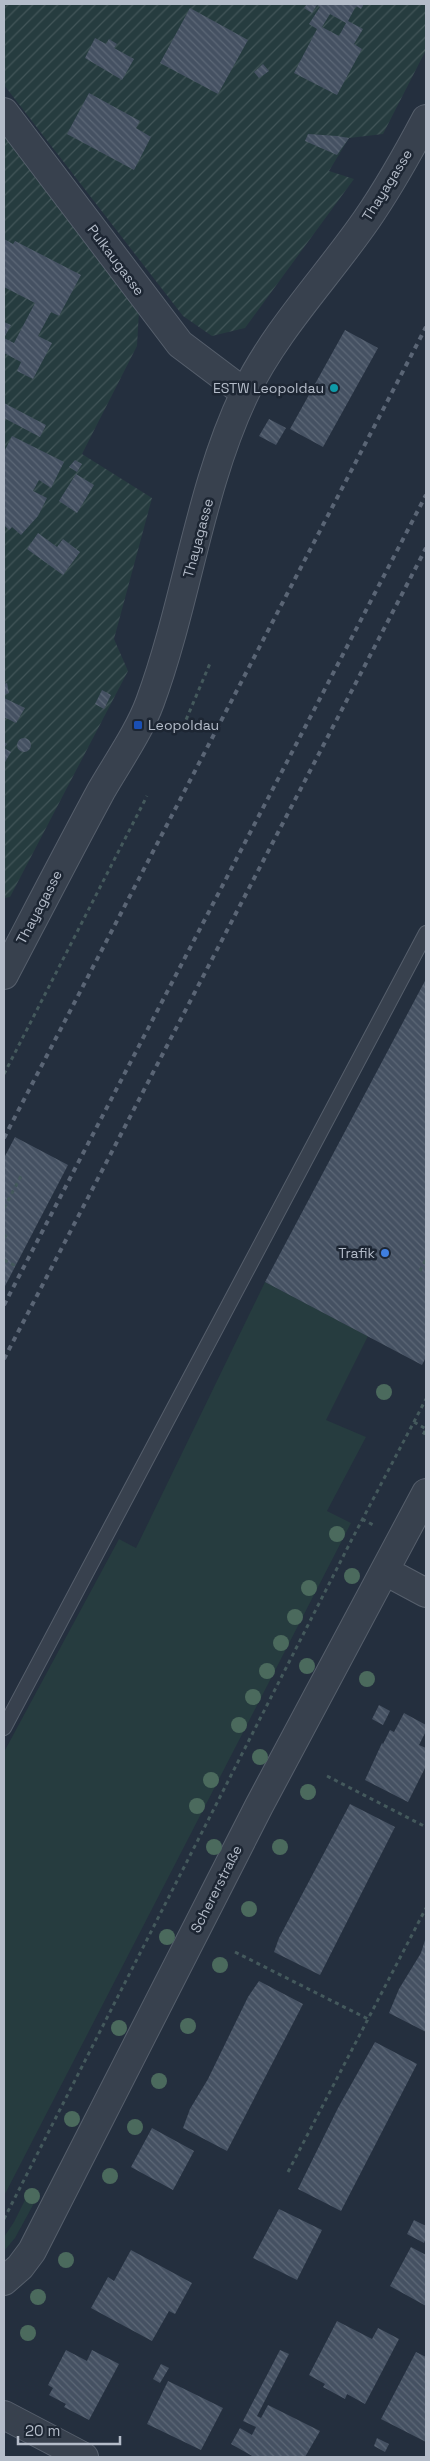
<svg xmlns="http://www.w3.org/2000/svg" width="430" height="2461" viewBox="0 0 430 2461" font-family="'Space Grotesk',sans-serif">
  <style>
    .grass { fill: #263c3f }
    .garden { fill: url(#garden-furrows) }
    .building { fill: url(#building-back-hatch); fill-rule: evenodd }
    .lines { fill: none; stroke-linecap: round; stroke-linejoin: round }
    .service-casing { stroke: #565f6c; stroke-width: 16 }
    .minor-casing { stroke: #565f6c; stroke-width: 30 }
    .path { stroke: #44595c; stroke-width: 3; stroke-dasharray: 4 4; stroke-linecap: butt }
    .service { stroke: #38414e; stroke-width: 14 }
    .minor { stroke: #38414e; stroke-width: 28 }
    .rail { stroke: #5a6575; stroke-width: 4; stroke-dasharray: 5 5; stroke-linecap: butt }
    .tree { fill: #4b6a5d }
    .culture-dot { fill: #0f9aa8; stroke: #1d2633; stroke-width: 2 }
    .transit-dot { fill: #1a4fb4; stroke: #1d2633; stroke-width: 2 }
    .shop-dot { fill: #3f7fe0; stroke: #1d2633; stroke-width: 2 }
    .labels { text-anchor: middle; stroke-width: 5; stroke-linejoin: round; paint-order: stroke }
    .street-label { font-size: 14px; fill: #b4bcc9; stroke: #1d2633 }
    .poi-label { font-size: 14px; fill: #b4bcc9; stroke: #1d2633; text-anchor: end }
  </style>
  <defs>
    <pattern id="garden-furrows" width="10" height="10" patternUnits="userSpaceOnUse" patternTransform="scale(1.25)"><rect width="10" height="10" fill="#263c3f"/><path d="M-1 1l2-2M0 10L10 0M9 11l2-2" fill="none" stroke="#435659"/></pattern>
    <pattern id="building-back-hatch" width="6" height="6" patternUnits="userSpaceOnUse" patternTransform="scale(1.25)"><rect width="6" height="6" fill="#455162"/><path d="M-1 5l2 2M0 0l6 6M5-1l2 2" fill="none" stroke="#5d6877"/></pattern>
  </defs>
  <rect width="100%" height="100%" fill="#242f3e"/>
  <path class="grass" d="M265,1282L368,1336L326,1420L366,1437L327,1511L351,1523L4,2196V1752L119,1539L136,1548Z
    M29,2192L38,2196L15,2238L4,2251V2237L14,2222Z"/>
  <path class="garden" d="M4,4H426V50L383,134L349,138L329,171L354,179L245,328L212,336L183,316L4,85Z
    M4,135L139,311L137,346L82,454L152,498L114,639L128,671L10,897L4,898Z"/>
  <path class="building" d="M307,4H364L361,9L356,6L348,21L363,29L354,44L362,49L337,95L294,73L317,29L309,24L320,7L317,5L312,13L304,8ZM330,14L346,23L339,36L322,27Z
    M190,8L248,40L218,94L160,63Z
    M95,38L106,44L109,39L117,44L114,48L134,59L122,80L85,58Z
    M263,64L269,71L259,78L254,72Z
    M89,93L140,121L136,128L151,137L134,170L67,134Z
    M308,134L337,136L349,138L337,155L305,141Z
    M4,239L13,244L15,241L81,275L59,316L51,312L38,336L52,343L33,379L17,371L21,362L4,353V322L11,325L4,338L14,343L35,303L4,287Z
    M345,330L378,348L323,447L290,429Z
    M4,403L46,425L40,437L4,418Z
    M269,419L286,428L276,445L259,436Z
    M12,436L64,462L51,488L39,480L33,491L47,498L38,516L21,535L12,527L9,530L4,525V452Z
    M75,460L82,464L77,472L69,467Z
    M76,474L94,485L77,513L59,501Z
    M38,533L57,547L63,539L80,552L63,575L27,549Z
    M7,683L9,693L4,695V684Z
    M102,690L111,695L104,709L95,704Z
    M4,698L25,708L16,723L4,717Z
    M17 745a7 7 0 1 1 14 0a7 7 0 1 1-14 0Z
    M4,742L7,744L4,748L11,752L5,762Z
    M426,979V1357L422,1365L265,1282Z
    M15,1137L68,1165L4,1288V1158Z
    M379,1705L390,1711L383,1725L372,1719Z
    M404,1713L426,1725V1731L419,1745L426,1748V1766L408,1802L365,1780L382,1743L383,1744L390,1730L394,1732Z
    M350,1804L395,1827L320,1975L274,1952L279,1938Z
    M426,1937V2032L389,2013L399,1989L421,1953Z
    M259,1981L303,2004L227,2151L183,2128L190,2109L208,2079L248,1997Z
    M375,2042L417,2064L341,2211L298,2189L338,2108Z
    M152,2128L194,2151L173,2190L131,2167Z
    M279,2209L322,2230L297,2280L253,2258Z
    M414,2220L426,2226V2238L424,2243L407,2234Z
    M411,2247L426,2255V2306L390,2286Z
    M131,2250L192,2283L175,2314L169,2311L152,2341L91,2308L108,2277L114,2281Z
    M337,2321L372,2339L378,2328L399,2339L365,2404L347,2394L345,2399L323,2387L325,2384L309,2375Z
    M66,2350L87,2361L92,2350L119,2364L89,2420L64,2407L66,2404L49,2395L53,2388L48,2385Z
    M280,2350L289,2354L257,2416L261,2418L268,2405L320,2431L305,2457H254L231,2444L240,2428L252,2435L256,2427L243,2421Z
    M416,2352L426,2357V2442L381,2419Z
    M161,2364L169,2368L160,2383L153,2379Z
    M168,2381L223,2408L201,2450L147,2424Z
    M377,2438L389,2444L385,2452L374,2446Z"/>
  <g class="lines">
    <defs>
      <path id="service" d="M4,1728L426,933"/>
      <path id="minor" d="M4,112L180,344L245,393
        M4,975C36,914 68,852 101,791C117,763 139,732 150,702C187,602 199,489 245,393C276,329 327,277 367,219C389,187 408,153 426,119
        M385,1571L426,1593
        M4,2281L20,2267L32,2251L259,1806L426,1493
        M4,2415L84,2457"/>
    </defs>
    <use href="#service" class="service-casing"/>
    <use href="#minor" class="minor-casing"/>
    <path class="path" d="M183,727L211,661
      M4,1074L147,796
      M4,1208L21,1176
      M4,1238L7,1234
      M4,1260L16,1266
      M420,1271L426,1259
      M414,1422L426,1429L422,1437
      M362,1519L375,1526
      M327,1776L426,1827
      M235,1952L368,2019
      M288,2172L426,1908
      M4,2219L351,1541L426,1399"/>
    <use href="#service" class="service"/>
    <use href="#minor" class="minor"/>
    <path class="rail" d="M4,1138L426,327
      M4,1305L426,495
      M4,1359L426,548"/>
  </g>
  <g class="tree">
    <circle cx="384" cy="1392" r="8"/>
    <circle cx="337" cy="1534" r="8"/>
    <circle cx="352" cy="1576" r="8"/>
    <circle cx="309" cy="1588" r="8"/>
    <circle cx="295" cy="1617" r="8"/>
    <circle cx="281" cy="1643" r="8"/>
    <circle cx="307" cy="1666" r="8"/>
    <circle cx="267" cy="1671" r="8"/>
    <circle cx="367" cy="1679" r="8"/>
    <circle cx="253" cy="1697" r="8"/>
    <circle cx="239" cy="1725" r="8"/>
    <circle cx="260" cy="1757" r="8"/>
    <circle cx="211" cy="1780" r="8"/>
    <circle cx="308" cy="1792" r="8"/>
    <circle cx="197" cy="1806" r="8"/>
    <circle cx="214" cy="1847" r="8"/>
    <circle cx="280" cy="1847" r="8"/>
    <circle cx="249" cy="1909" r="8"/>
    <circle cx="167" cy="1937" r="8"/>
    <circle cx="220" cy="1965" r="8"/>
    <circle cx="188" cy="2026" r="8"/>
    <circle cx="119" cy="2028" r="8"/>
    <circle cx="159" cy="2081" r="8"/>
    <circle cx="72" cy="2119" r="8"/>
    <circle cx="135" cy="2127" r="8"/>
    <circle cx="110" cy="2176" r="8"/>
    <circle cx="32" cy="2196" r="8"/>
    <circle cx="66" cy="2260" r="8"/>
    <circle cx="38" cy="2297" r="8"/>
    <circle cx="28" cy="2333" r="8"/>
  </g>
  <circle class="culture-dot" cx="334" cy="388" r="5"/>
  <rect class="transit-dot" x="133" y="720" width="10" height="10" rx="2.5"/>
  <circle class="shop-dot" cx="385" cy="1253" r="5"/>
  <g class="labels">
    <g class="street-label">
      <text transform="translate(387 185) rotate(-58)" y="5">Thayagasse</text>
      <text transform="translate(116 260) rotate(53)" y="5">Pulkaugasse</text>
      <text transform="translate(198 538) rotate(-75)" y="5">Thayagasse</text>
      <text transform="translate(39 907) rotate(-62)" y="5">Thayagasse</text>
      <text transform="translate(216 1889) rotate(-63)" y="5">Schererstraße</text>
    </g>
    <g class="poi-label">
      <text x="324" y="393">ESTW Leopoldau</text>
      <text x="148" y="730" text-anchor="start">Leopoldau</text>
      <text x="375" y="1258">Trafik</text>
    </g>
  </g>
  <rect width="430" height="2461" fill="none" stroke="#b4bcc9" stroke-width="10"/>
  <path d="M18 2436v8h102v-8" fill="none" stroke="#b4bcc9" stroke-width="2.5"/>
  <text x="25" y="2436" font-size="15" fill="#b4bcc9" stroke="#1d2633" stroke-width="4" paint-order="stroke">20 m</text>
</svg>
